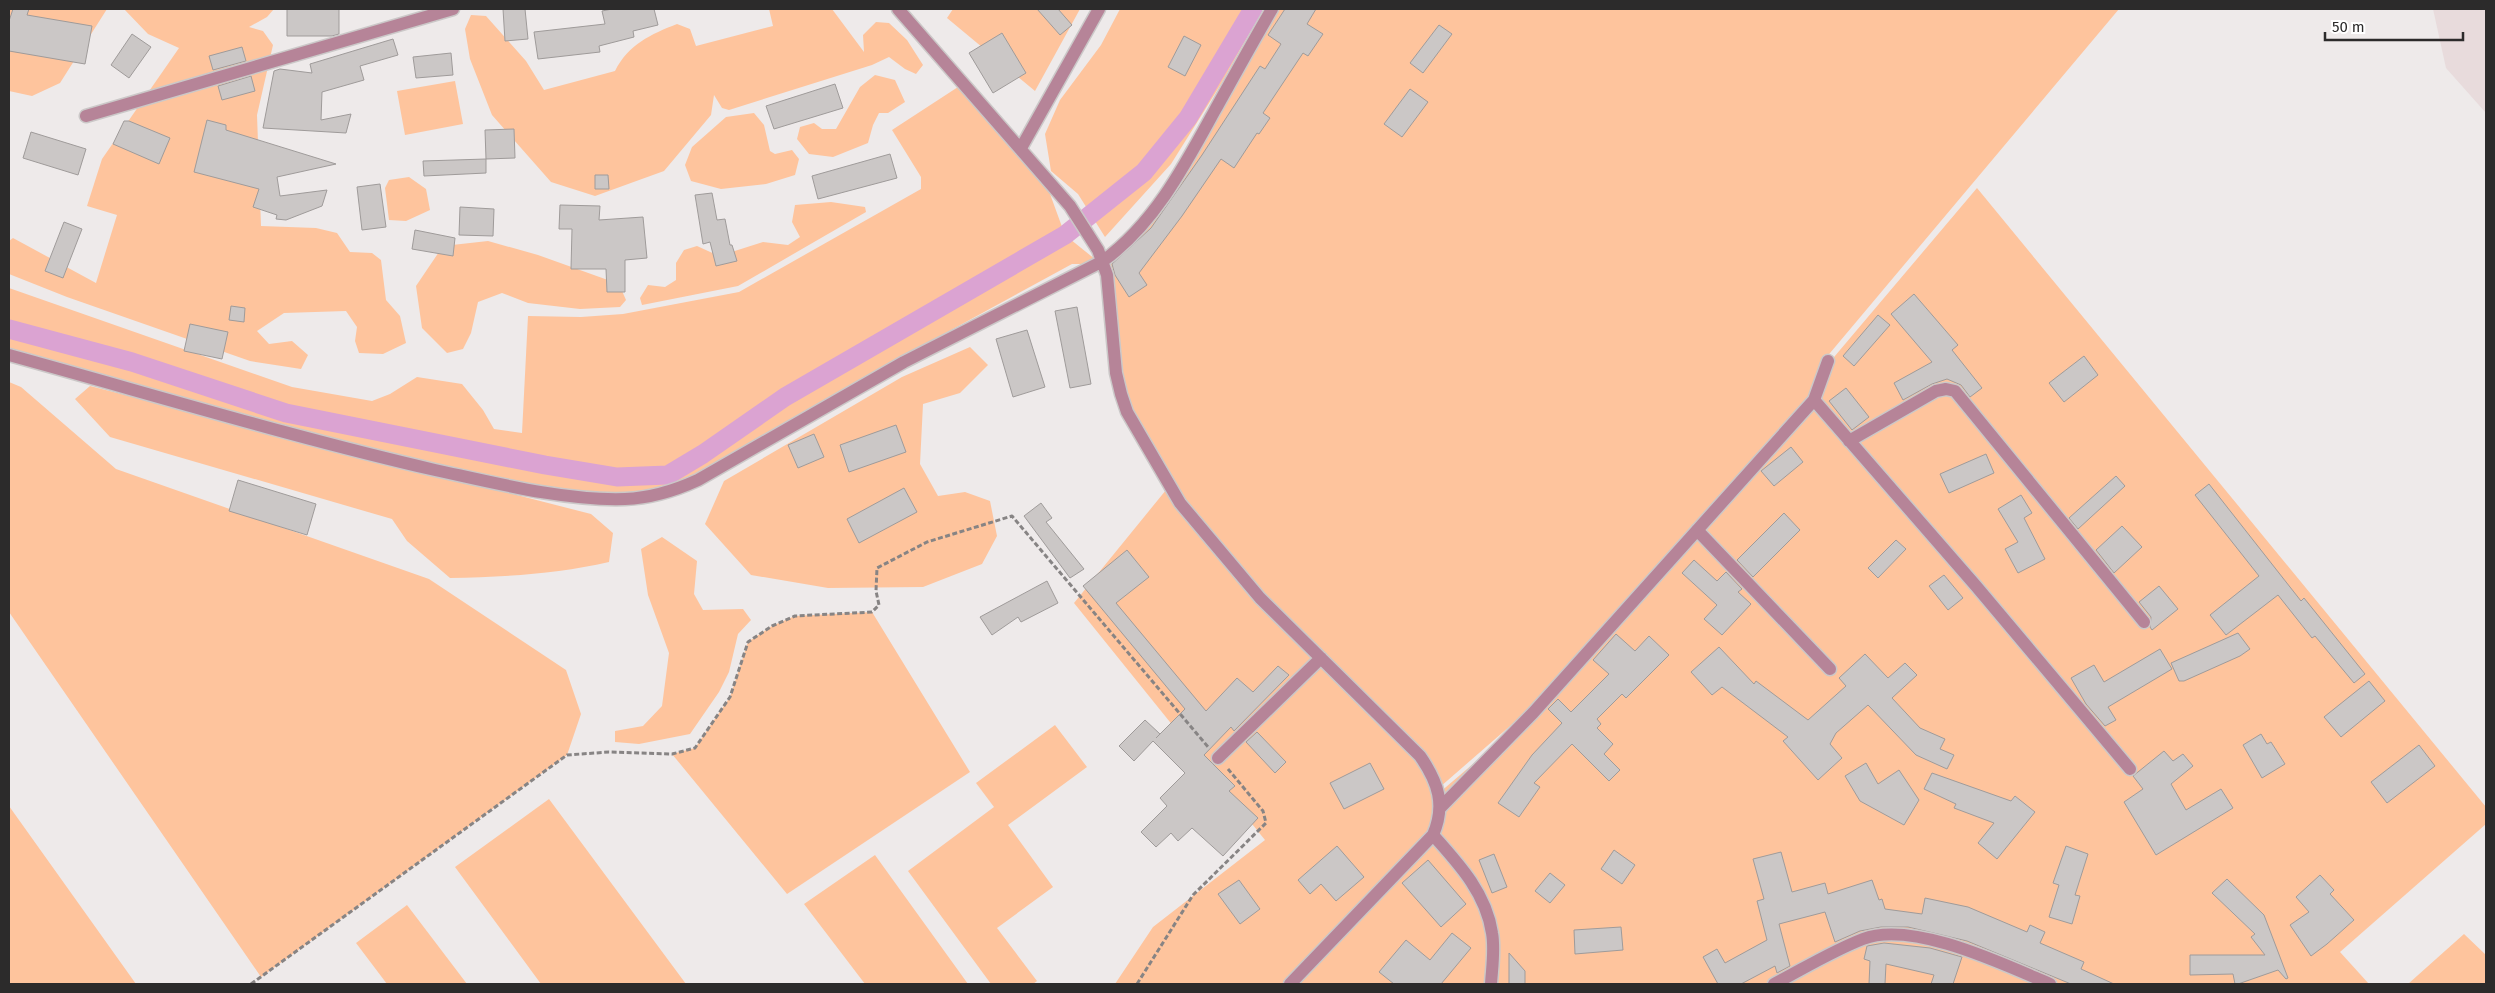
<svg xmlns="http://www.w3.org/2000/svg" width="2495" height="993" viewBox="0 0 2495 993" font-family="'Fira Sans',sans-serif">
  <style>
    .built { fill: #e8dbdc }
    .green { fill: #fec49d }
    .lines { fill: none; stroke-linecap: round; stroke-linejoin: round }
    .canal { stroke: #dba3d2; stroke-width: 19 }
    .building { fill: #cbc7c6; stroke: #9f9b9a }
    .minor-casing { stroke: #cbc8c8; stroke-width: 15 }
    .path { stroke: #878484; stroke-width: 3; stroke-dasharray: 5 2.5; stroke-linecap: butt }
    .minor { stroke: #b68498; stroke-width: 12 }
  </style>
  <rect width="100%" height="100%" fill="#eeeaea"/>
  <path class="built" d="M2433,9H2486V113L2446,68Z"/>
  <path class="green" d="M9,9H107L60,83L32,96L9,91Z
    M124,9H274L267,17L249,27L263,31L273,45L257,115L261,226L316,228L337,233L350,252L372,253L381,260L386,300L400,316L406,343L383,354L359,353L355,341L357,327L346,311L284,313L257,331L269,344L292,341L308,355L301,369L250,361L67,297L9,274V241L13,238L96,283L117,215L87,206L102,159L179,48L148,34Z
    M769,9H832L864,52L863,35L876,22L889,23L907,40L923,65L916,74L905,69L889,57L872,65L729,110L722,108L714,95L711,115L664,171L595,196L551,182L492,115L470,59L465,29L471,15L486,16L526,61L544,90L615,71C628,45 651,34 677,24L690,29L696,46L773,26Z
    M953,9H1080L1035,91L947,18Z
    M1120,9H1263L1221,84L1171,164L1105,237L1078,194L1051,171L1045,134L1060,100L1101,45Z
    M1275,9H2119L1825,359L1811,405L1525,713L1440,787L1422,754L1254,593L1166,491L1250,597L1418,757L1439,793L1529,716L1712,513L1815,408L1829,363L1977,188L2486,807V824L2340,952L2369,984H1115L1153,927L1265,840L1074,603L1166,490L1110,363L1101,281V264H1072L898,359L764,442L644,499L515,485L9,357V288L292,387L372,401L390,394L417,377L462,384L483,410L494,429L522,433L528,316L581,317L623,314L739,292L921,189V177L892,130L958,87L1042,172L1065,235L1101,264L1202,141Z
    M875,75L895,80L905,102L888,113H879L873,125L868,143L833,157L809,154L797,139L800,127L814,123L822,129H836L860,87Z
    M455,81L463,124L405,135L397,91Z
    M754,113L764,125L770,151L775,154L792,150L799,159L795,175L766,184L721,189L691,181L685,165L692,147L726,117Z
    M409,177L426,189L430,210L406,221L389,220L385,188L389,180Z
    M831,202L865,207L866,212L738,286L642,305L640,298L648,285L665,287L676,280V263L684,250L697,246L719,256L763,242L788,245L800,237L792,222L795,205Z
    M488,241L538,255L619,284L626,300L620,307L580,309L528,303L502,293L478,302L471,333L463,349L447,353L422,328L416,286L443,246Z
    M970,347L988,365L960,393L923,404L920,464L938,496L965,492L990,501L997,536L982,564L923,587L828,588L751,575L705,524L724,481L902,377Z
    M9,382L21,387L116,469L429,579L566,670L581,714L567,755L261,977L9,612Z
    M90,386L591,514L613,533L609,562C557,574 504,577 450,578L407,541L392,519L110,437L75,399Z
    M662,537L697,561L694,594L703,610L743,609L751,620L738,634L729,672L719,692L690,734L639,744L615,742V731L643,726L662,706L669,653L648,595L641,549Z
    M872,612L970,772L787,894L672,754L695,748L730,697L748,642L772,626L795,616Z
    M1055,725L1087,767L1008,825L1053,887L997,928L1037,981L1033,984H991L908,871L994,807L976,783Z
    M549,799L686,984H541L455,867Z
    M9,806L136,984H9Z
    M875,855L968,984H865L804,904Z
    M407,905L467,984H387L356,943Z
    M2464,934L2486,955V984H2408Z"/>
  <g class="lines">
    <path class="canal" d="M9,329L132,362L286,413L545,465L617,477L668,475L703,454L785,397L1065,235L1144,172L1188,118L1253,9"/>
  </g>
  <path class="building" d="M13,9H29L27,15L92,26L85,64L9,51V21Z
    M287,9H339V34L332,36H287Z
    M503,9H525L528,39L505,41Z
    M612,9H654L658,25L633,31L634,37L599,46L600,52L538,59L534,32L605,24L602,11Z
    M1037,9H1058L1072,25L1060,35Z
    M1285,9H1316L1307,24L1323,34L1308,56L1303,53L1263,113L1270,118L1259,134L1257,133L1234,168L1221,159L1182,216L1139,273L1147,285L1129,297L1115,275L1112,264L1151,228L1202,155L1260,66L1265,69L1281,44L1268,35Z
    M1439,25L1452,34L1423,73L1410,63Z
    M1002,33L1026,73L993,93L969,53Z
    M132,34L151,47L129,78L111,65Z
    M1184,36L1201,45L1185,76L1168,67Z
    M393,39L398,55L360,66L364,80L322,92L321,120L351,114L346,133L263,128L274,71L280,69L312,73L310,64Z
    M242,47L246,61L213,70L209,56Z
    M451,53L453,75L416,78L413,57Z
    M251,76L255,91L222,100L218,86Z
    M835,84L843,108L774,129L766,106Z
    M1410,89L1428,102L1402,137L1384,124Z
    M207,120L226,125V130L336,164L277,177L280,196L327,190L322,206L286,220L276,219L277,215L253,207L259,189L194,172Z
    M124,121H129L170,138L159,164L113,144Z
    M514,129L515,158L486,159L485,130Z
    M31,132L86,149L78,175L23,158Z
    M890,154L897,178L818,199L812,176Z
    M486,159V173L424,176L423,161Z
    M595,175H608L609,189H595Z
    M380,184L386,227L362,230L357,187Z
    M712,193L717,220L725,219L730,245H732L737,261L716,266L710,242L703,244L695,195Z
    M560,205L600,206L599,220L643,217L647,258L625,260V292H607L606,269H571L572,229H559Z
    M460,207L494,209L493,236L459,235Z
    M64,222L82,229L63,278L45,271Z
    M415,230L455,238L453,256L412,249Z
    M1914,294L1958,345L1952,350L1982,388L1970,397L1961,385L1947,379L1932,384L1903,400L1894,383L1932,362L1891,314Z
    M231,306L245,308L244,322L229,320Z
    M1077,307L1091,384L1070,388L1055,311Z
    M1878,315L1890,325L1854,366L1843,356Z
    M190,324L228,332L222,359L184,351Z
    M1027,330L1045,387L1013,397L996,339Z
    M2084,356L2098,375L2064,402L2049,383Z
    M1846,388L1869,417L1852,430L1829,401Z
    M896,425L906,452L849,472L840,445Z
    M814,434L824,457L798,468L788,445Z
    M1791,447L1803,462L1774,486L1761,471Z
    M1986,454L1994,473L1949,493L1940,474Z
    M2116,476L2125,486L2078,529L2069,518Z
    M238,480L316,504L307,535L229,511Z
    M2209,484L2301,601L2304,598L2365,674L2354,683L2315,636L2312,638L2278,595L2226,635L2210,615L2259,576L2195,495Z
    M904,488L917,512L859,543L847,519Z
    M2021,495L2032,513L2024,518L2045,559L2018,573L2005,549L2018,542L1998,509Z
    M1041,503L1052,518L1046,522L1084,569L1070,578L1024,516Z
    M1784,513L1800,530L1753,577L1737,560Z
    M2122,526L2142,547L2114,573L2096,550Z
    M1896,540L1906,549L1878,578L1868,568Z
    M1127,550L1149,577L1116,603L1206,711L1237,678L1253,692L1278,666L1289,675L1234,731L1231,727L1204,755L1235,786L1229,791L1258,818L1223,856L1192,828L1178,841L1171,833L1156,847L1141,832L1167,806L1160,798L1185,773L1153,741L1134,761L1119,746L1145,720L1160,734L1156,738L1185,709L1083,586Z
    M1694,560L1717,581L1726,572L1742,589L1738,592L1751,604L1722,635L1704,619L1717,605L1682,573Z
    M1944,575L1963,598L1948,610L1929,586Z
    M1047,581L1058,603L1021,622L1018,617L992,635L980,617Z
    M2159,586L2178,609L2152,630L2150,627L2151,617L2139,602Z
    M2238,633L2250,649L2240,656L2184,681H2179L2171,663Z
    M1616,634L1635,651L1649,636L1669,655L1626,698L1622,694L1597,719L1601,724L1597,728L1613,744L1604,754L1620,770L1609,781L1572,744L1534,783L1540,787L1519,817L1498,803L1532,755L1562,723L1548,709L1558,699L1571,712L1609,674L1593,660Z
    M1719,647L1754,684L1756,681L1808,720L1846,686L1839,678L1865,654L1888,678L1905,663L1917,675L1892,698L1920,728L1945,739L1940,749L1954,755L1947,769L1916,755L1868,705L1836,733L1830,744L1842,758L1818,780L1783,741L1788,737L1722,687L1712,695L1691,672Z
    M2160,649L2172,669L2108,707L2116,720L2105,726L2086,704L2071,678L2094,665L2104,682Z
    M2369,681L2385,701L2341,737L2324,717Z
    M1257,732L1286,762L1275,773L1246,742Z
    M2261,734L2267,744L2271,742L2285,764L2262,778L2243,745Z
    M2419,745L2435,766L2387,803L2371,782Z
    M2164,751L2173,761L2183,754L2193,766L2171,784L2186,810L2221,789L2233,808L2156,855L2124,802L2143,789L2133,776Z
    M1370,763L1384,789L1344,809L1330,783Z
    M1866,763L1878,784L1899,770L1919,800L1904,825L1860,801L1845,776Z
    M1932,773L2011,801L2015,796L2035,812L1997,859L1978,843L1994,823L1954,808L1956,804L1924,789Z
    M1337,846L1364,877L1336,901L1321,884L1310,894L1298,880Z
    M2066,846L2088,854L2075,895L2080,896L2072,924L2049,917L2059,885L2053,883Z
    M1614,850L1635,865L1622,884L1601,869Z
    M1781,852L1792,892L1825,883L1828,894L1872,880L1879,900L1882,899L1885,909L1922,914L1925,898L1968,907L2027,932L2030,925L2045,932L2040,943L2084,962L2081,969L2114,984H2071L1967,941L1908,927H1881L1860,931L1835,942L1825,912L1779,924L1790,966L1777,973L1775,966L1741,984H1718L1703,957L1717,949L1725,963L1767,940L1757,901L1764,899L1753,859Z
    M1494,854L1507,887L1492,893L1479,860Z
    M1428,860L1466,904L1441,927L1402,883Z
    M1550,873L1565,885L1550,903L1535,891Z
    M2320,875L2334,890L2330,894L2354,920L2327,944L2311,956L2290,925L2309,912L2296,897Z
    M2227,879L2264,915L2288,978L2286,979L2278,970L2238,984H2235L2233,974L2190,975V955H2265L2251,937L2255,934L2212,893Z
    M1239,880L1260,909L1240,924L1218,894Z
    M1621,927L1623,950L1575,954L1574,930Z
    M1452,933L1471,948L1441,984H1394L1379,972L1406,940L1430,960Z
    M1884,943L1930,948L1962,957L1953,984H1931L1934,975L1886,964L1885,984H1869L1870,961L1864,959L1867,946Z
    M1509,953L1525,971V984H1509Z"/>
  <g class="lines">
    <defs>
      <path id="minor" d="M898,9L1070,206L1098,250L1107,275L1116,373L1121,394L1127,412L1180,503L1260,598L1420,756C1438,782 1446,805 1433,835L1290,984
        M86,116L453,9
        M1021,148L1099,9
        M9,355C151,394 292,437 435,470C495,483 565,501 625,499C652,498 674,491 698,480L904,362L1103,261C1154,224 1184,167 1214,112C1233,78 1252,43 1272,9
        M1814,400L1976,586L2130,769
        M1849,441L1936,391L1946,389L1955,391L2144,622
        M1697,530L1830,669
        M1218,758L1321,658
        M1440,808L1533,713L1814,400L1828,361
        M1433,835C1459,864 1486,893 1492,933C1495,949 1492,968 1491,984
        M1774,984C1803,969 1832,951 1863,939C1912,920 2003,964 2050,984"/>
    </defs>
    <use href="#minor" class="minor-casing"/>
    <path class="path" d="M251,984L567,755L609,752L672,754L695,748L730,697L748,642L772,626L795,616L872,612L879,605L876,591L877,568L927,542L1012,516L1209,748
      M1137,984L1193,895L1266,823L1263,811L1228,769"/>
    <use href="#minor" class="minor"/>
  </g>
  <rect width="2495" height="993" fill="none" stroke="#2c2b2b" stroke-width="20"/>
  <path d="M2325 32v8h138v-8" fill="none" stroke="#2c2b2b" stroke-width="2.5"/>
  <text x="2332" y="32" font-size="15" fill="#2c2b2b" stroke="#ffffff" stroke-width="4" paint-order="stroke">50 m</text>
</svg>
